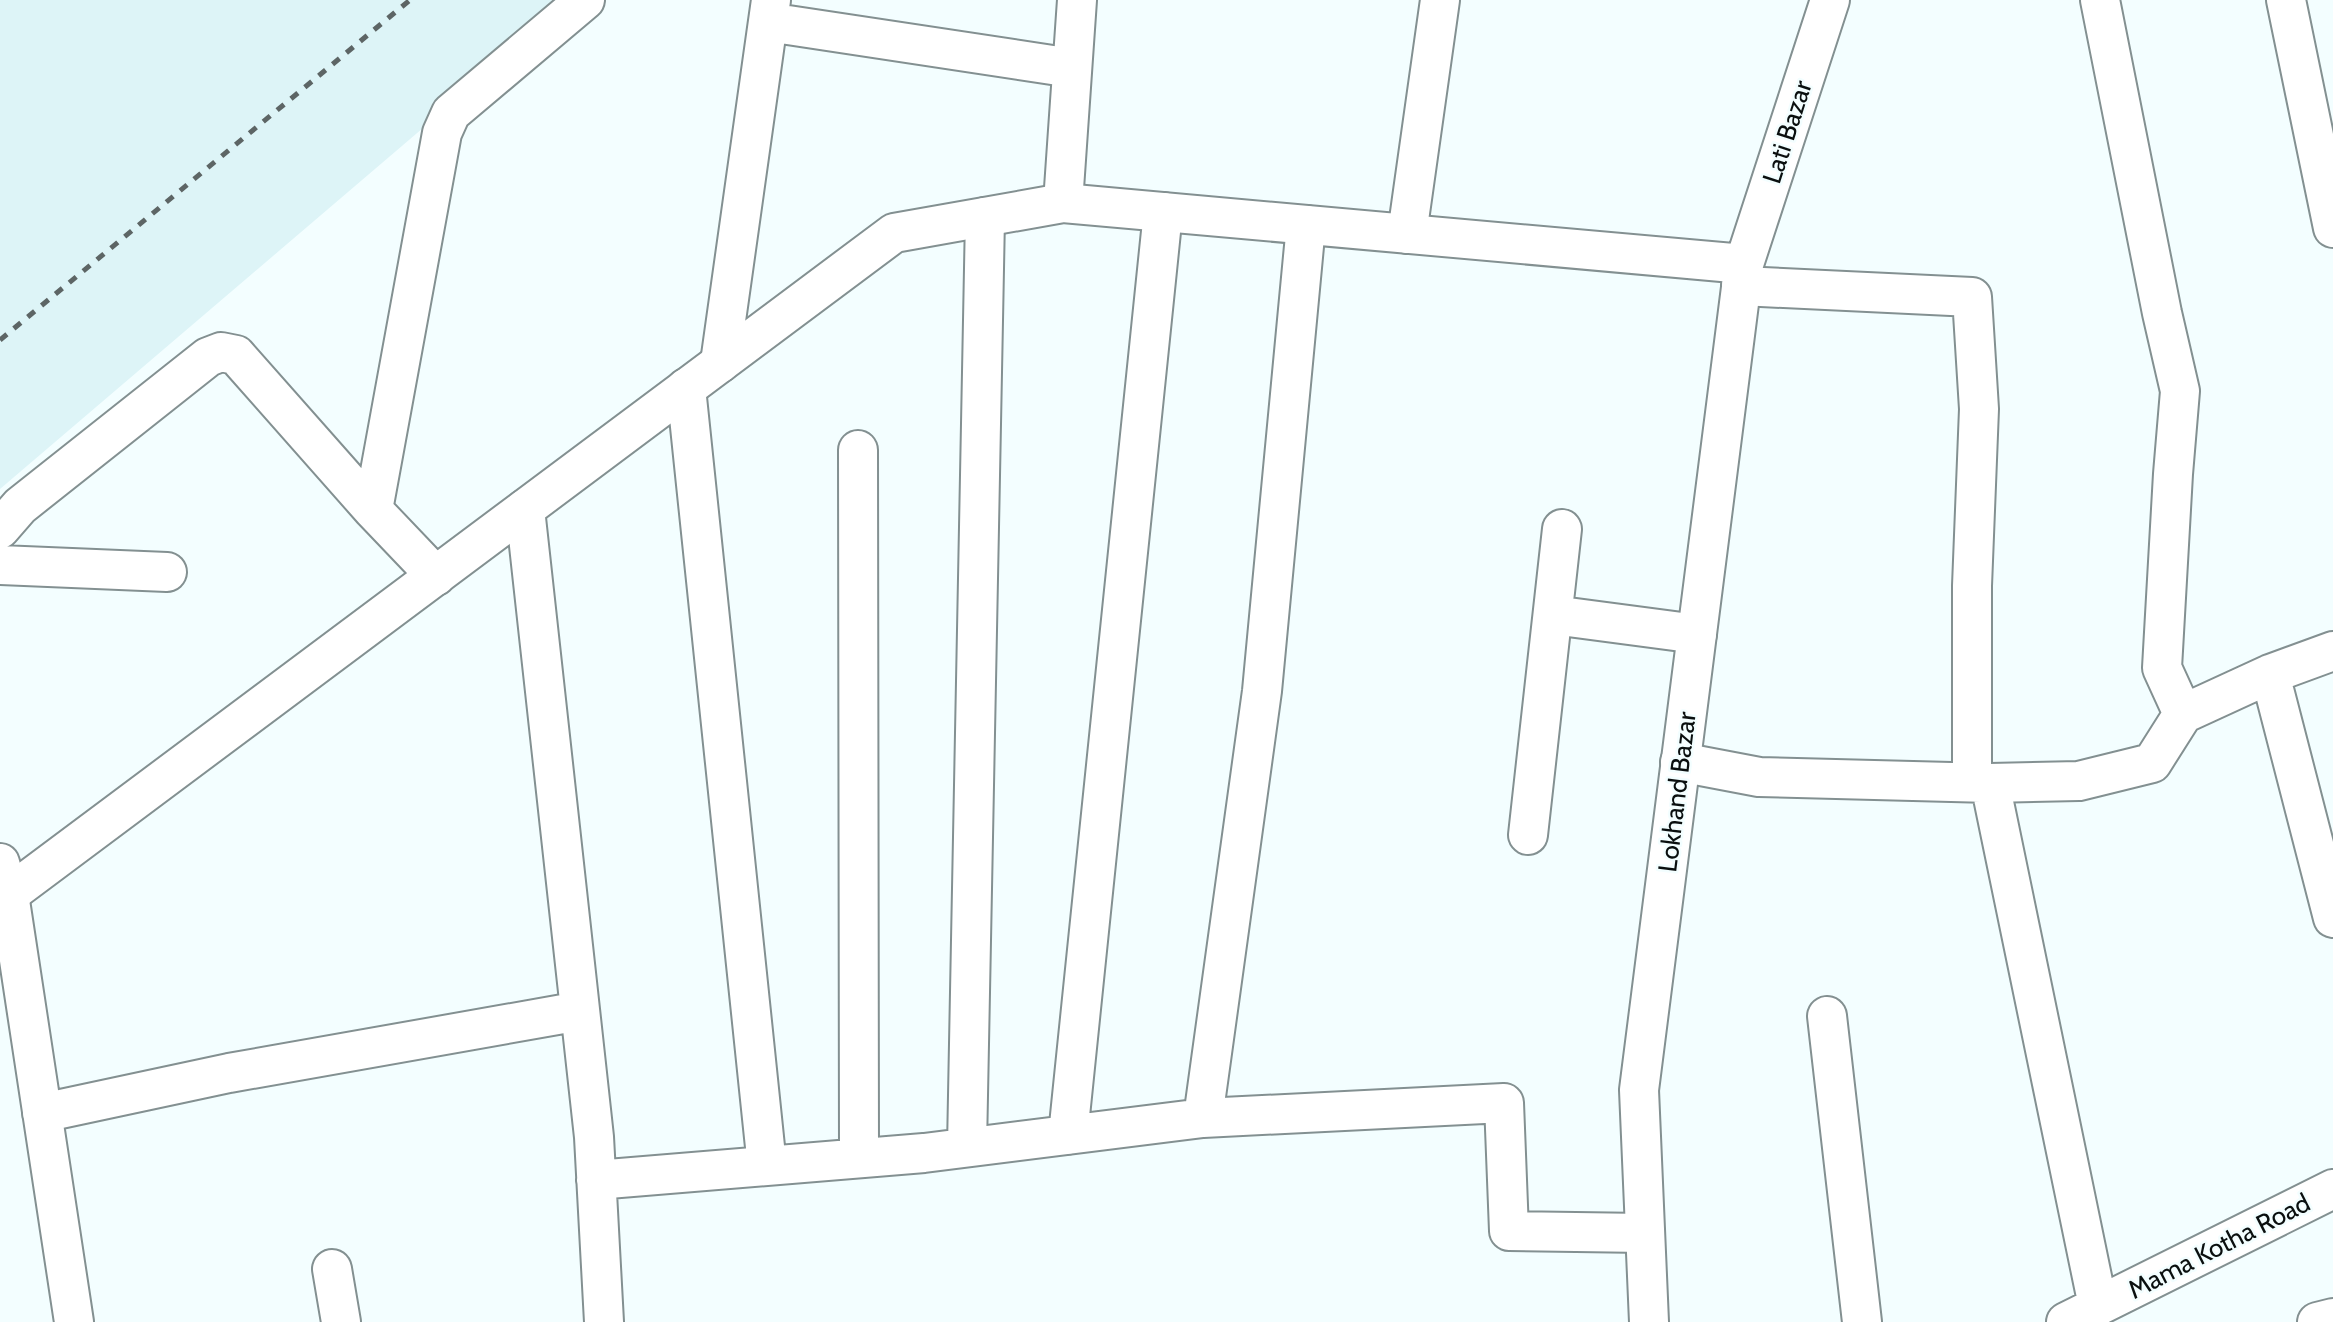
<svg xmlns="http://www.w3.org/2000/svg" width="2333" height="1322" viewBox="0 0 2333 1322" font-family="Cabin,sans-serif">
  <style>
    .built { fill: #ddf4f7 }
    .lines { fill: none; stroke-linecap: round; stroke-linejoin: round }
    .minor-casing { stroke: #839091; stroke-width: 42 }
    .major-casing { stroke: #839091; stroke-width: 42 }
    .minor { stroke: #fff; stroke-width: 38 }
    .major { stroke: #fff; stroke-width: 38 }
    .rail { stroke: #5d6565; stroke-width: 5; stroke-dasharray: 9 9; stroke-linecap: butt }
    .labels { text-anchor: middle; stroke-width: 5; stroke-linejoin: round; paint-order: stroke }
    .street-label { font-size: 26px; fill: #0a0f0f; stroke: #f3feff }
  </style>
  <rect width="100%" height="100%" fill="#f3feff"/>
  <path class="built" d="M0,0H573L0,489Z"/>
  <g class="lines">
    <defs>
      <path id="minor" d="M2100,0L2162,313L2180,391L2173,474L2162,668L2183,714
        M2286,0L2333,228
        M768,22L1072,68
        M1063,203L1077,0
        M1407,234L1440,0
        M1741,286L1972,297L1979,409L1972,586V782
        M720,363L771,0
        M686,388L767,1166
        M858,450L859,1158
        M525,509L594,1137L604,1322
        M373,510L442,133L451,113L585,0
        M0,529L20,506L208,357L221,352L236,355L373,510L436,576
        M0,565L167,572
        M1553,615L1697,634
        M2270,674L2333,918
        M1680,762L1759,777L1990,783L2079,781L2152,763L2183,714L2270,674L2333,651
        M1990,783L2098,1306
        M1528,835L1562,529
        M0,863L9,894L74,1322
        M1827,1016L1862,1322
        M42,1113L229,1073L580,1011
        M1203,1118L1262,691L1306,225
        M1068,1135L1163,212
        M967,1147L985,217
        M596,1180L924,1153L1203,1118L1504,1103L1509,1231L1645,1233
        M332,1269L341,1322
        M2066,1322L2333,1189
        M2317,1322L2333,1318"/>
      <path id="major" d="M0,901L894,233L1063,203L1744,264
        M1649,1322L1639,1090L1744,264L1830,0"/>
    </defs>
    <use href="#minor" class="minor-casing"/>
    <use href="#major" class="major-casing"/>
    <use href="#minor" class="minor"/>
    <use href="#major" class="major"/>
    <path class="rail" d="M0,340L410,0"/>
  </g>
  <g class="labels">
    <g class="street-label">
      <text transform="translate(1787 132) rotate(-72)" y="9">Lati Bazar</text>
      <text transform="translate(1677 792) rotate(-83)" y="9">Lokhand Bazar</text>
      <text transform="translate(2219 1246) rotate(-27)" y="9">Mama Kotha Road</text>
    </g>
  </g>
</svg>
